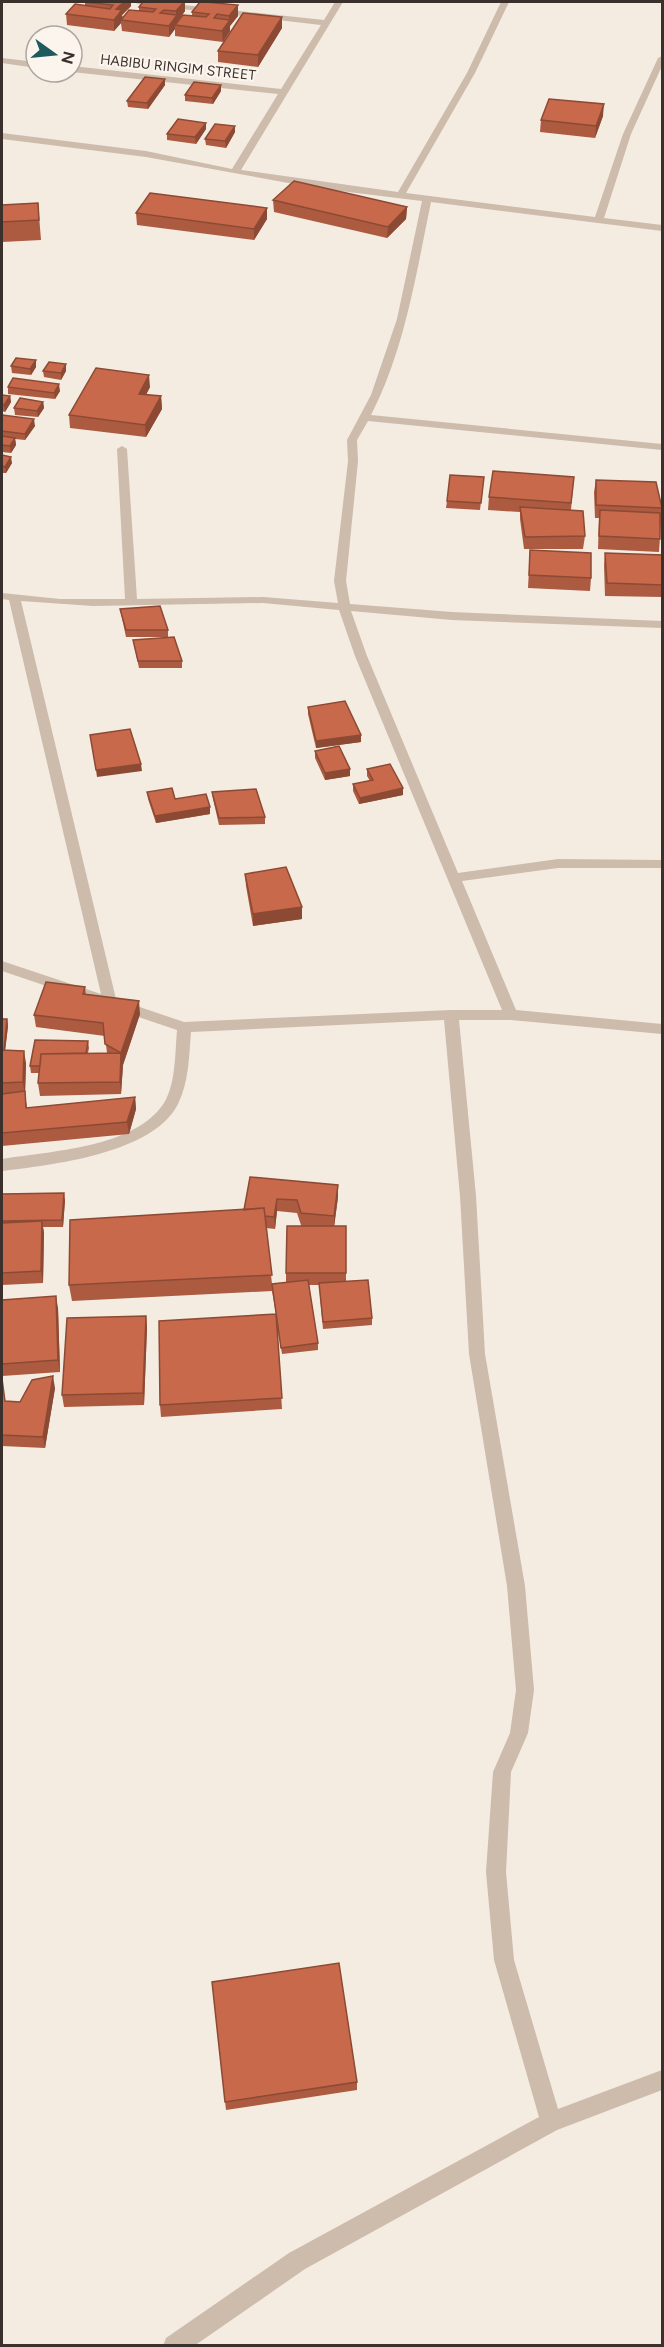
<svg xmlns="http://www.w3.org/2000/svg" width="664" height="2347" viewBox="0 0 664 2347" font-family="Figtree,sans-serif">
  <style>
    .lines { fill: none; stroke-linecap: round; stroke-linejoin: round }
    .minor { fill: #cdbbac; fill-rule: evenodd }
    .wall { fill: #ac5a40; fill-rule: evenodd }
    .shaded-wall { fill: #8c4a34 }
    .building { fill: #c8694b; stroke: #8c4a34; stroke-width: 1.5 }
    .labels { text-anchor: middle; stroke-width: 4.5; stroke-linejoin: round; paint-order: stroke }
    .far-street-label { font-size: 14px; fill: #3b302b; stroke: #fbf5ee }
  </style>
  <rect width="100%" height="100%" fill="#f4ebe1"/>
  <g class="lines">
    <path class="minor" d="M134,2H155L324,20L335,2H343L241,170L398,192L467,73L501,2H509L475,73L406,193L595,217L623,134L658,58L662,56V66L631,134L604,218L662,225V231L431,202C416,274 405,349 371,415L662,444V450L368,421L357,440L358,461L346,581L350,604L452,612L662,621V628L452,620L351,611L367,656L458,873L558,859L662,860V868H558L462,881L516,1010L662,1024V1034L511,1020H459L476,1196L485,1354L525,1586L534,1690L528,1733L511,1772L506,1872L514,1960L558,2109L662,2070V2090L557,2130L305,2269L194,2346H163L166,2338L289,2253L539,2117L494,1960L486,1872L493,1772L510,1733L516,1690L507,1586L469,1354L460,1196L444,1020L191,1032C189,1056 189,1082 178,1104C153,1154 51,1165 2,1171V1159C50,1151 135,1148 164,1103C176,1083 175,1052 177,1030L2,971V961L101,994L9,600L2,599V593L60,599H125L117,449L122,446L127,449L137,599L263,597L338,603L334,581L348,461L347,440L371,395L397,319L422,201L316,188L146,157L2,139V133L146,151L232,169L278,94L72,72V66L281,89L321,25L138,4ZM21,601L93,606L263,603L339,610L355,656L502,1010H451L184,1022L116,999Z
      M2,58L36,62V68L2,63Z"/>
  </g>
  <path class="wall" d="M85,2H131V6L122,15L123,18L139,11V7L143,2H185V11L177,22L192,16V12L238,5V16L230,26V31L223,42L175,36V29L169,37L122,31L121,23L114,31L67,25L66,14L85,5Z
    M282,17V28L258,67L218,62V51Z
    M165,79V85L148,109L128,107L127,101Z
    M221,91L213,104L185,101V95Z
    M603,116L595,138L540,132L541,120Z
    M235,126V132L226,148L206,145L205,139Z
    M206,129L196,144L167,140V134Z
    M273,200L407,207L406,219L387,238L274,212Z
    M38,203L41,240L2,242V205Z
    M267,208V219L254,240L137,225L136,213Z
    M36,360V367L31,375L12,373L11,366Z
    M43,371H66L61,380L44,377Z
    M8,387L60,391L55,399L8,394Z
    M150,387L146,395L161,396L162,409L146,437L70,428L69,415Z
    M2,395L10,396L11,402L5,412L2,411Z
    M43,402L44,408L38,417L15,415L14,408Z
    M2,415L35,426L25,440L15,439L16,445L11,453L2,452Z
    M2,455L12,463L6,473H2Z
    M484,477L480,510L446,508L447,501Z
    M574,477L571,510L585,536L583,549H524L520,519V512L488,510L489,497Z
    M596,480L662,508L659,552L598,549L599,518H595L594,492Z
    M530,550L591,578L590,591L528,588Z
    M605,553L663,555V597L605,596L604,565Z
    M120,609L168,630V637H126Z
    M133,640L182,661V668H139Z
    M308,707L361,742L316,748L308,714Z
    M315,751L350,769V776L325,780L315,758Z
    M367,769L403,788V795L359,804L353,791V784L370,781L367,776Z
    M147,792L210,807V814L156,823L148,799Z
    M212,792L265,817V824L219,825L213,799Z
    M245,874L302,919L253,926L246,886Z
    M85,987L86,995L140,1014L123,1065L121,1094L40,1096L38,1083L39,1073H31L30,1066L88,1041L89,1048L88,1053H107L105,1036L36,1027L34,1015Z
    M2,1019H7L8,1026L5,1050L26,1063L25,1094L27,1108L135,1097L136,1109L129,1134L2,1146Z
    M250,1177L338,1185V1197L334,1226H346V1281L372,1318V1325L323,1329L319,1285H309L318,1343V1350L282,1354L276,1316L282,1409L161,1417L160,1405L276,1314L272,1291L72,1301L69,1285L244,1210ZM277,1211L297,1213L301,1225L286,1273V1283L272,1284L266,1228L275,1229Z
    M2,1194L65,1200L63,1227H43L44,1233L43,1283L2,1285Z
    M2,1300L58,1308L60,1372L2,1376Z
    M146,1316L147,1328L144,1405L64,1407L62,1395Z
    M2,1377L5,1401L20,1402L55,1388L45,1448L2,1446Z
    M212,1982L357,2082V2090L226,2110Z"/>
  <path class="shaded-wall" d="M124,2H131V6L122,15L123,20H121V23L114,31V20L116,9Z
    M184,2H185V11L175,25V29L169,37V26L176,16V11Z
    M238,5V16L230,26V31L223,42L222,31L229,21V16Z
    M282,17V28L258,67V55Z
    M165,79V85L148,109L147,103Z
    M221,85V91L213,104L212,98Z
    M604,104L603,116L595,138L596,126Z
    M206,123V129L196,144L195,137Z
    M235,126V132L226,148L225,141Z
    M407,207L406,219L387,238L388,227Z
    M267,208V219L254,240V229Z
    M36,360V367L31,375L30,369Z
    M66,364V371L61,380V373Z
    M149,375L150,387L140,406L139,394Z
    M59,384L60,391L55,399L54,393Z
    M10,396L11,402L5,412L4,405Z
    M161,396L162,409L146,437L145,425Z
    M43,402L44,408L38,417L37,411Z
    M34,419L35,426L25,440V434Z
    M15,438L16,445L11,453L10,446Z
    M11,457L12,463L6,473L5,467Z
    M361,735V742L316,748V741Z
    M141,764L142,771L97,777L96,770Z
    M350,769V776L325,780V773Z
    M403,788V795L359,804L360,798Z
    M210,807V814L156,823L155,816Z
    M302,907V919L253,926V914Z
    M139,1001L140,1014L123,1065L121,1094L120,1082L121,1053Z
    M7,1019L8,1026L4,1061L3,1055Z
    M24,1051L26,1063L25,1094L28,1120L23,1082Z
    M135,1097L136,1109L129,1134L127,1122Z
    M338,1185V1197L334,1228V1216Z
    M64,1193L65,1200L63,1227L62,1220Z
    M277,1199V1211L275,1229L274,1217Z
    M42,1221L44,1233L43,1283L41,1271Z
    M56,1296L58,1308L60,1372L58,1360Z
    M146,1316L147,1328L144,1405L143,1393Z
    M53,1376L55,1388L45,1448L43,1437Z"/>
  <path class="building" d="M85,2H124L116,9L122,10L114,20L66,14L75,4L110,9L113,5Z
    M143,2H184L176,11L164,10L160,13L177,15L169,26L121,20L129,10L153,12L156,9L139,7Z
    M200,2H205L238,5L229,16L217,14L214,18L230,20L222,31L175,25L183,15L206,17L209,14L192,12Z
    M243,13L282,17L258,55L218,51Z
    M145,77L165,79L147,103L127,101Z
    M194,82L221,85L212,98L185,95Z
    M549,99L604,104L596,126L541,120Z
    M178,119L206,123L195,137L167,134Z
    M215,124L235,126L225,141L205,139Z
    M294,181L407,207L388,227L273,200Z
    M150,193L267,208L254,229L136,213Z
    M38,203L39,220L2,222V205Z
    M16,358L36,360L30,369L11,366Z
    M49,362L66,364L61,373L43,371Z
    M96,368L149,375L139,394L161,396L145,425L69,415Z
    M13,378L59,384L54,393L8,387Z
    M2,395L10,396L4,405H2Z
    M20,398L43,402L37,411L14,408Z
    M2,415L34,419L25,434L2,431Z
    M2,436L15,438L10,446L2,445Z
    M2,455L11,457L5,467L2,466Z
    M493,471L574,477L571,503L489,497Z
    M450,475L484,477L481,503L447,501Z
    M596,480L656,482L662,508L596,505Z
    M520,507L583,511L585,536L525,537Z
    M600,510L660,513V539L599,536Z
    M530,550L591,553V578L529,575Z
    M605,553L663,555V585L607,583Z
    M160,606L168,630H126L120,609Z
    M174,637L182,661H138L133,640Z
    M345,701L361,735L316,741L308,707Z
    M130,729L141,764L96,770L90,735Z
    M339,746L350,769L325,773L315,751Z
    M390,764L403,788L360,798L353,784L373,780L367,769Z
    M172,788L175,799L206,794L210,807L155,816L147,792Z
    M256,789L265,817L219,818L212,792Z
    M286,867L302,907L253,914L245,874Z
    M46,982L85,987L83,994L139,1001L121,1053L105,1044L103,1023L34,1015Z
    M2,1019H7L4,1050H2Z
    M35,1040L88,1041L86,1053L41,1054L40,1066H30Z
    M2,1050L24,1051L23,1082L2,1083Z
    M121,1053L120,1082L38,1083L41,1054Z
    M25,1091L26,1108L135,1097L127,1122L2,1133V1094Z
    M250,1177L338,1185L334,1216L301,1213L297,1200L277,1199L274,1217L265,1216L264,1208L244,1210Z
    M64,1193L62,1220L2,1221V1194Z
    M264,1208L272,1275L69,1285L70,1220Z
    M42,1221L41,1271L2,1273V1223Z
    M287,1226H346V1273H286Z
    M308,1280L318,1343L281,1348L272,1284Z
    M368,1280L372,1318L323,1322L319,1283Z
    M56,1296L58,1360L2,1364V1300Z
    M276,1314L282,1398L160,1405L159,1321Z
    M146,1316L143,1393L62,1395L67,1318Z
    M53,1376L43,1437L2,1435V1379L5,1401L20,1402L32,1380Z
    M339,1963L357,2082L225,2102L212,1982Z"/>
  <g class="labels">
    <g class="far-street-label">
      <text transform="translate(178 67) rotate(6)" y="5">HABIBU RINGIM STREET</text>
    </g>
  </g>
  <rect width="664" height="2347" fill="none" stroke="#3b302b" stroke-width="6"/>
  <g transform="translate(54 54) rotate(105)"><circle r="28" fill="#fbf5ee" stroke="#aea6a0" stroke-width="1.5"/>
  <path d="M0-4.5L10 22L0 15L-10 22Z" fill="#1f5a5e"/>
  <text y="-9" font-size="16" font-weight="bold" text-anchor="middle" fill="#3b302b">N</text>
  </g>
</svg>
